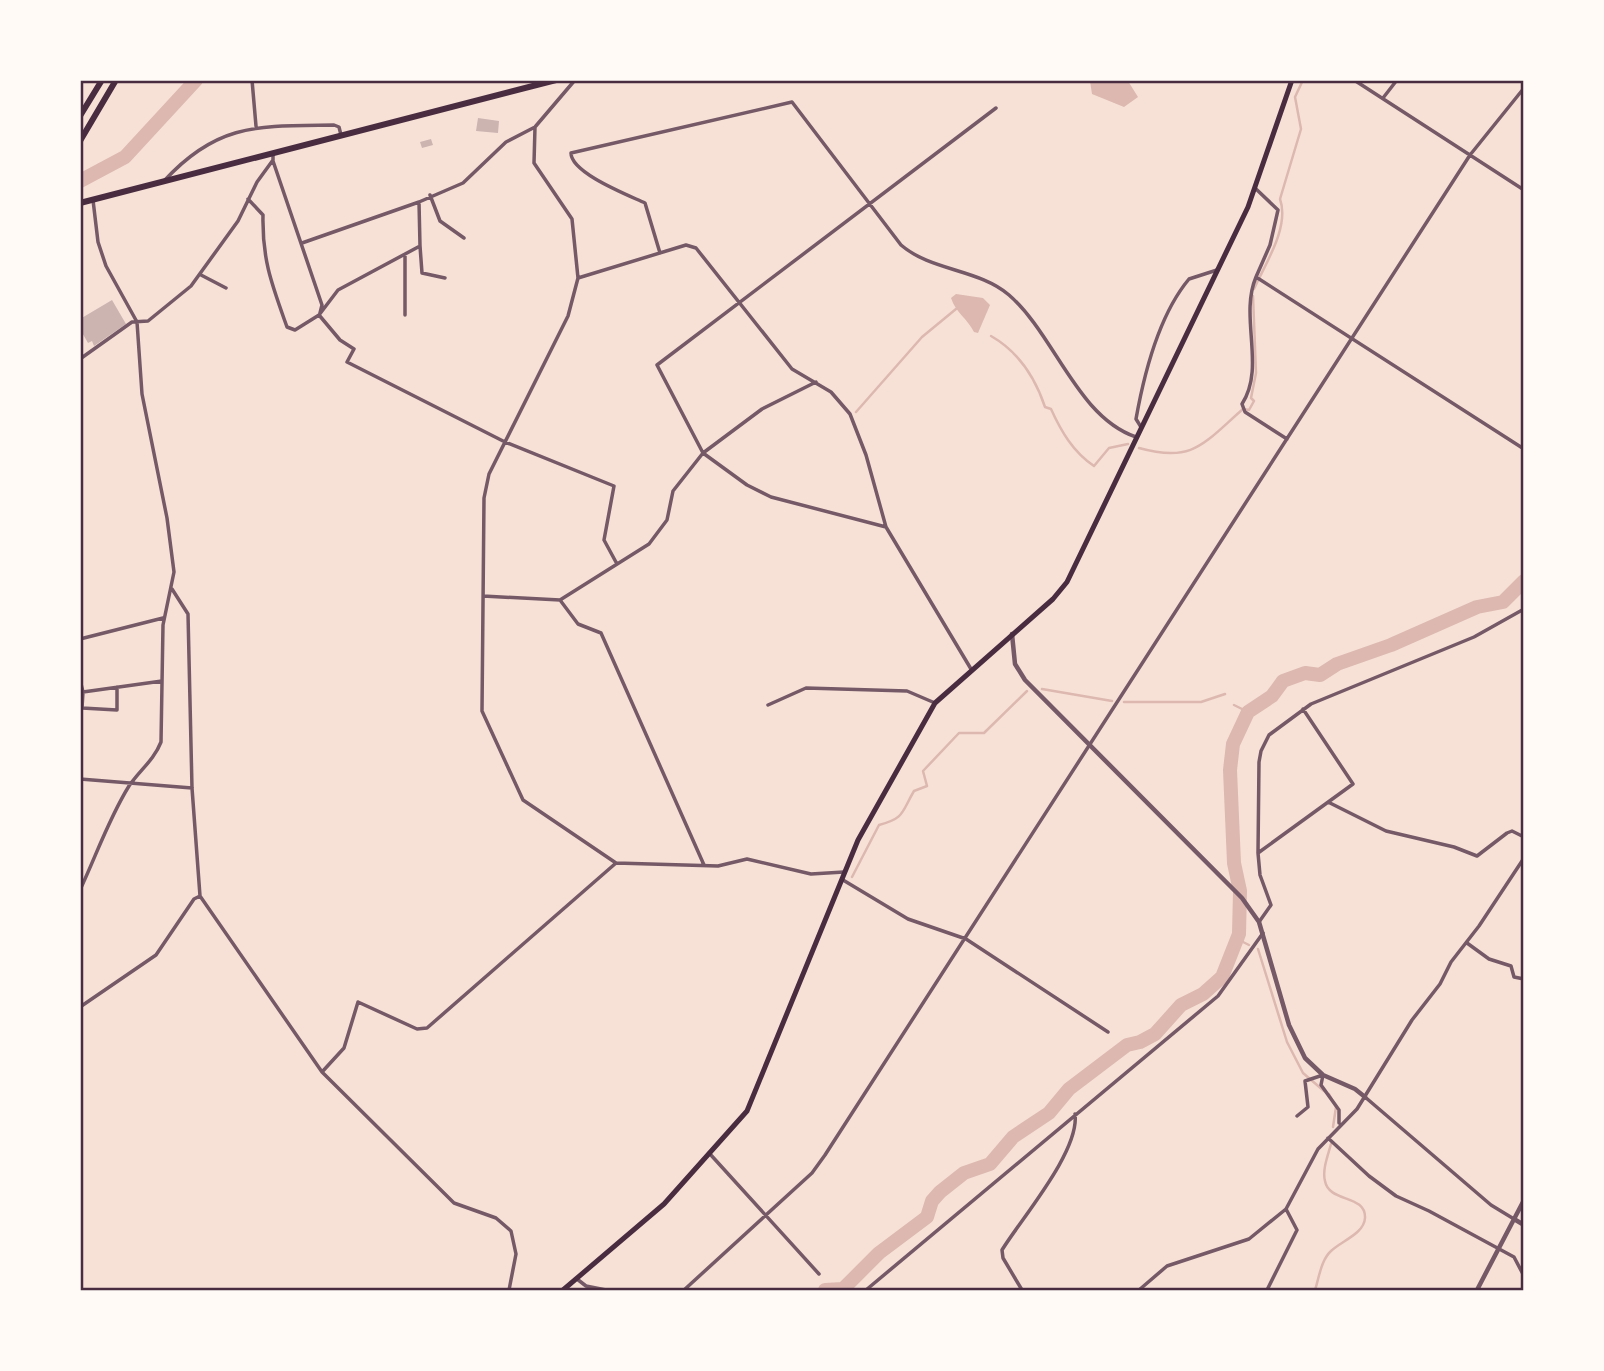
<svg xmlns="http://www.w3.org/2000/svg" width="1604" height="1371" viewBox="0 0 1604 1371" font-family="'Open Sans',sans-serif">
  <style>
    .water { fill: #dcb8b0 }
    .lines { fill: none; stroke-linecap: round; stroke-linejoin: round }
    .stream { stroke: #dcb8b0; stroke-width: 2.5 }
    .river { stroke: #dcb8b0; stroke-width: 14 }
    .building { fill: #ccb4b1 }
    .minor { stroke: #755966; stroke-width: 3.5 }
    .tertiary { stroke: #755966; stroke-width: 4.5 }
    .secondary { stroke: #4a2c40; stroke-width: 5 }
    .trunk { stroke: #4a2c40; stroke-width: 6 }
    .motorway { stroke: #4a2c40; stroke-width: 6 }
    .neatline { fill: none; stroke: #4a2c40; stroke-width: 2.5 }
  </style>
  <rect width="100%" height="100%" fill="#f7e1d7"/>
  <path class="water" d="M1090,81H1128L1138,97L1124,107L1092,94Z
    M956,294L983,298L990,305L978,333L974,332C967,318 956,313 951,298Z"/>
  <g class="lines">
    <path class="stream" d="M1254,289C1265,264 1290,227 1280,199L1301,129L1295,97L1303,80
      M991,336C1019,352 1035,377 1045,407L1051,409C1061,431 1073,452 1094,466L1109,448L1128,444
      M856,412L922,337L956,309
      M1139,448C1193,463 1203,444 1243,409L1249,410L1254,401L1251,398L1256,373L1253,296
      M1042,689L1112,701
      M1124,702H1201L1225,694
      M1234,705L1248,712
      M852,877L879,825C905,818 901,813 914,791L927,786L923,771L959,733H984L1027,691
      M1239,934L1243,942L1249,945
      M1258,949L1287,1042L1303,1073L1324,1091
      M1329,1094L1336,1107L1333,1127
      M1315,1290C1319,1278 1321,1260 1331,1251C1341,1241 1364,1234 1365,1218C1366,1194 1329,1203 1325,1181C1322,1170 1328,1155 1331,1144"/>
    <path class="river" d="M80,181L125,157L196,80
      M825,1290L843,1289L879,1253L927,1217L932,1201L940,1192L964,1173L990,1164L1013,1137L1049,1113L1069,1089L1127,1045L1140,1042L1155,1034L1181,1005L1203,994L1222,977L1239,934L1240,891L1234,863L1230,770L1233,744L1248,712L1272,696L1283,681L1305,673L1320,675L1337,664L1391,645L1477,607L1503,602L1524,581"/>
  </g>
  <path class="building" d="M478,118L499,121L498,133L476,131Z
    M431,139L433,145L422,148L420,142Z
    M112,300L126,324L94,346L92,341L88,343L80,329V319Z"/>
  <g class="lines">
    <path class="minor" d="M252,80L256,126
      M1354,80L1524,190
      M1383,98L1397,80
      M535,127L534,163L572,219L578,278L568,316L489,474L484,498L482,711L523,800L616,863L718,866L747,859L811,874L844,872
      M273,161L322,305L320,313
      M164,181C218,122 260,126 334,125L339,127L341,135
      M1255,188L1278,210L1270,245L1256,277L1524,449
      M430,195L440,221L464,238
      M248,199L263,215C262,260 272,285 287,327L295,330L319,315L338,290L420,246L419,202L463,183L506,142L535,127L575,80
      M302,243L419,202
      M420,246L422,273L445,278
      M660,253L645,203C628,195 571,173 571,153L792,102L901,245C931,271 979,269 1009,295C1055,335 1077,417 1136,437
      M201,275L226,288
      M1256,277C1239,317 1266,367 1242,404L1245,412L1287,439
      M578,278L686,245L696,248L792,369L831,392L850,414L866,455L886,527L971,669
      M319,315L340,340L354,349L347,362L505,442L614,486L604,540L617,564
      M405,315V254
      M80,359L132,322L148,321L191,286L238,221L257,182L273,160V154
      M1141,427L1136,419C1144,374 1158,316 1189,279L1217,270
      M886,527L771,497L747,485L703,453L657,365L996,108
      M172,589L188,614L192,788L200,896L322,1072L454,1203L496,1218L511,1231L516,1254L509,1290
      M483,596L560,600L649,544L667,520L673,491L703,453L762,409L816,382
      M560,600L578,624L601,633L704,865
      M80,639L163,618
      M80,680L83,692
      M117,687V710L82,708L83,692L162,681
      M768,705L806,688L907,691L935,703
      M80,779L192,788
      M1330,803L1386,831L1454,847L1477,856L1507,833L1512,831L1524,837
      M1258,853L1353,784L1303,709
      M843,880L908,919L966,939L1108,1032
      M80,890C96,856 109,818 129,786C140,770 154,760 161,742L163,625L174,572L167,518L142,394L137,322L106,266L98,242L93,200
      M1259,922L1271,905L1260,875L1258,853L1259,762L1261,751L1269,735L1311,704L1474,637L1524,609
      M1467,943L1489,959L1511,966L1514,977L1524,979
      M80,1007L156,955L194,899L200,896
      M322,1072L344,1048L358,1002L417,1029L427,1028L616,863
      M1365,1097L1491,1205L1514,1219
      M1297,1116L1308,1107L1305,1081L1323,1075L1321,1085L1339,1110V1123
      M1328,1138L1369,1176L1396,1196L1429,1211L1514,1257L1524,1276
      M710,1154L819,1274
      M577,1279L586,1286L606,1290
      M684,1290L812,1173L825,1155L1470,155L1524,88
      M866,1290L1218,996L1263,933
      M1022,1290L1003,1258L1002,1250C1021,1219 1080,1151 1075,1114
      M1139,1290L1167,1266L1249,1239L1286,1209L1318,1149L1357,1109L1412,1020L1440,984L1451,962L1479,926L1524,858
      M1267,1290L1297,1230L1286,1209"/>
    <path class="tertiary" d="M1012,634L1015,664L1025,680L1242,898L1259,922L1289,1025L1305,1058L1323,1075L1355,1089L1365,1097
      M1514,1219L1524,1225
      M1477,1290L1524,1200"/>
    <path class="secondary" d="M563,1290L664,1204L747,1111L858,840L935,703L1053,599L1067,582L1248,207L1292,80"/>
    <path class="trunk" d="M80,203L556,80"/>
    <path class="motorway" d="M80,116L102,80
      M80,141L116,80"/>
  </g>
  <rect width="1604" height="1371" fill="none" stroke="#fffaf5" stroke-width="164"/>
  <rect x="82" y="82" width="1440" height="1207" class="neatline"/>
</svg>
